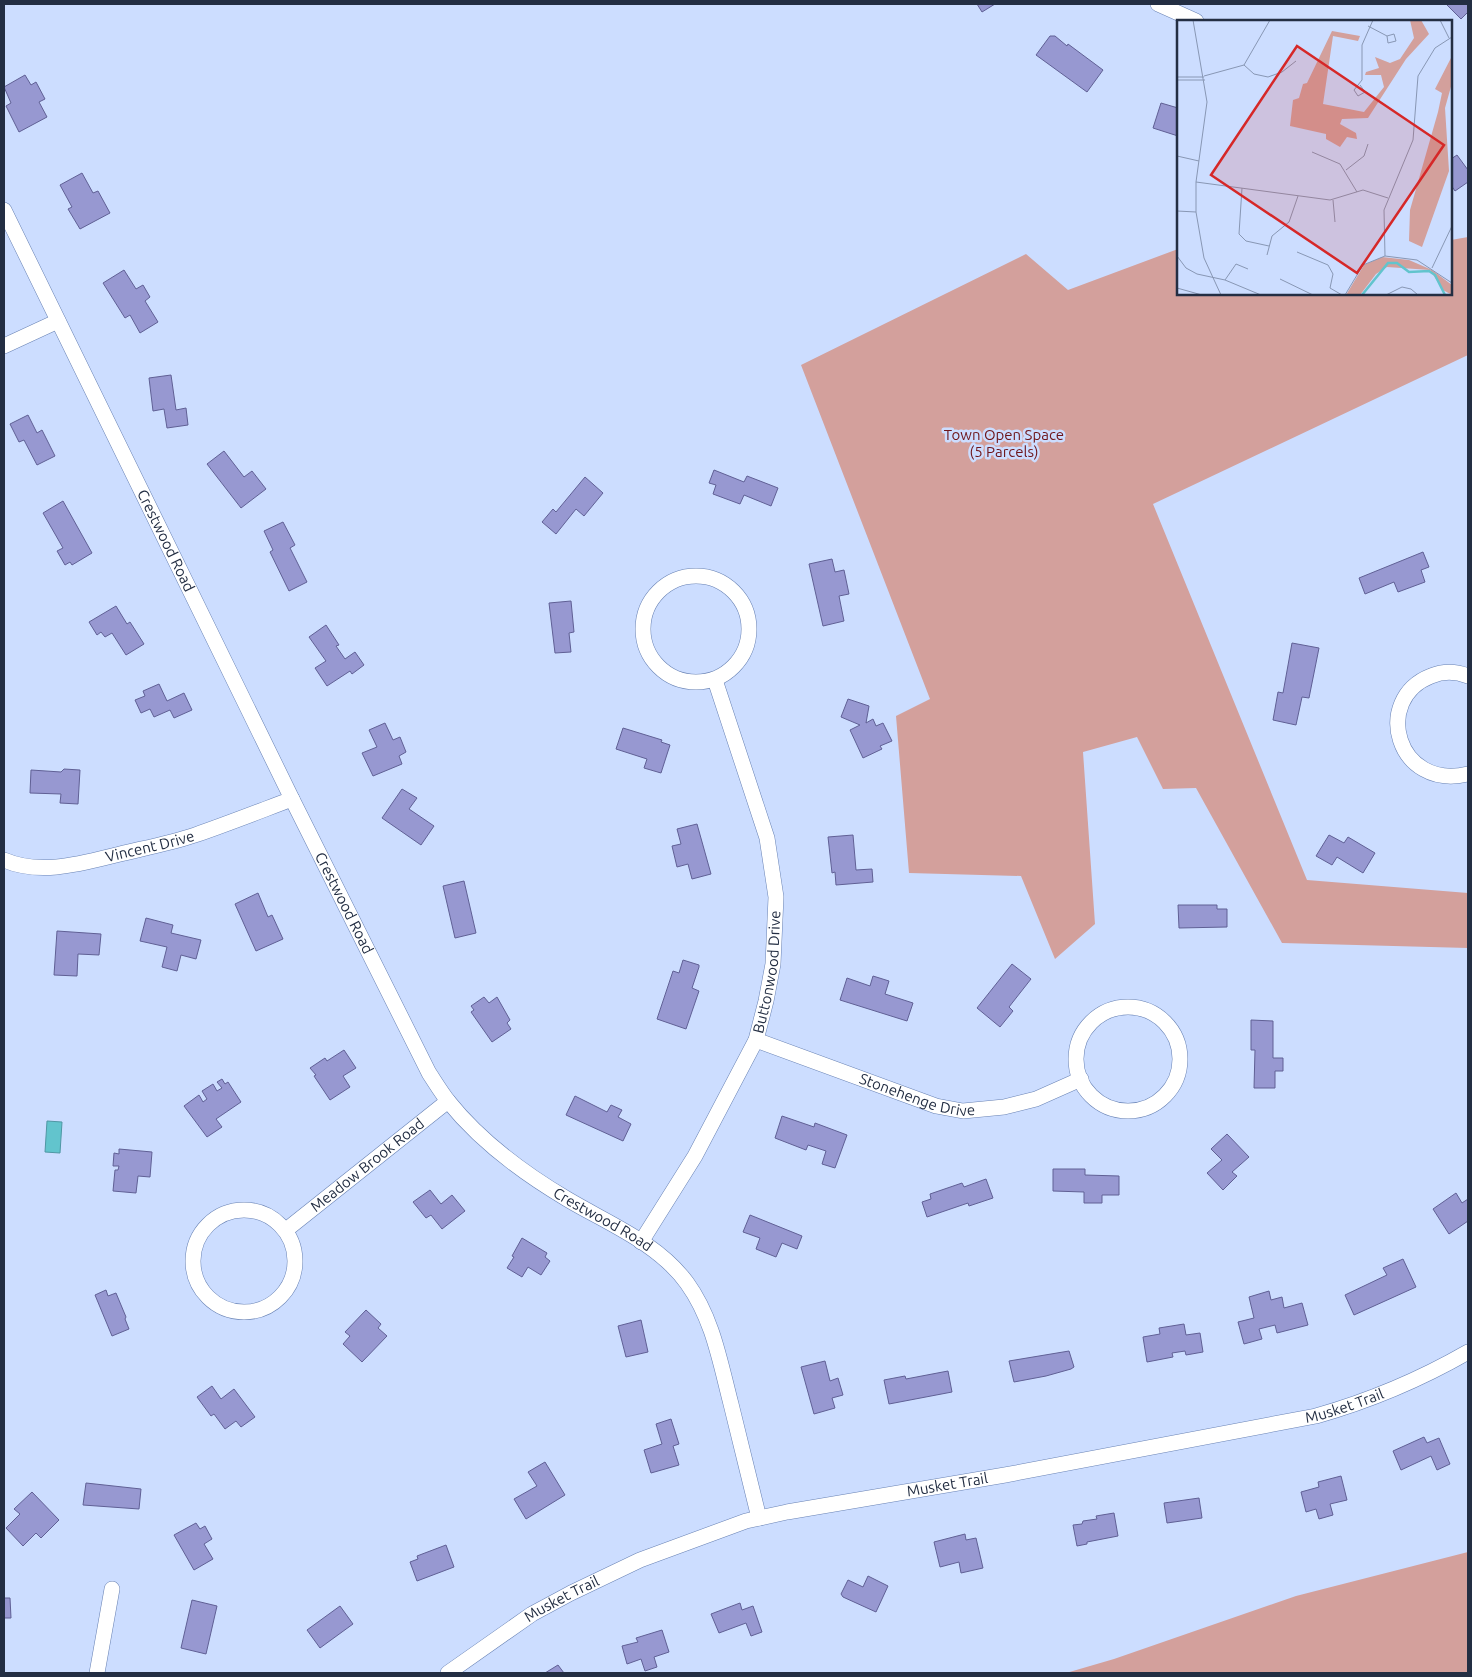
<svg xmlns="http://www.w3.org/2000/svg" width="1472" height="1677" viewBox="0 0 1472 1677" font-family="Ubuntu,sans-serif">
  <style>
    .green { fill: #d3a09c }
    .water { fill: #62c4cd; stroke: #4f97a4 }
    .building { fill: #9798d1; stroke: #606095 }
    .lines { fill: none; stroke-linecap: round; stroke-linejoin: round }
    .minor-casing { stroke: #6882b4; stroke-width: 16 }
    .minor { stroke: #fff; stroke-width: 15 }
    .labels { text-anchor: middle; stroke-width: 5; stroke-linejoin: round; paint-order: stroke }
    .park-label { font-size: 15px; fill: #6e151a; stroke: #cdf }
    .street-label { font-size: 15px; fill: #232e43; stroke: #cdf }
    .inset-river { fill: none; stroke: #62c4cd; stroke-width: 2.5 }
    .inset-road { fill: none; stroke: #8897b4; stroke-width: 1 }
    .view { fill: #d62828; fill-opacity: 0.15; stroke: #d62828; stroke-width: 2.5 }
    .inset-edge { fill: none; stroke: #232e43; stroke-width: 2.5 }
  </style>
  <rect width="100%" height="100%" fill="#cdf"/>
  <path class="green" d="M1468,237V355L1153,504L1307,880L1468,893V948L1282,943L1196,788L1163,789L1137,737L1083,752L1095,924L1055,959L1021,876L909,873L896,716L930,699L801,365L1026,254L1068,290L1178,249V294H1451V240Z
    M1468,1552V1673H1066L1114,1659L1296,1596Z"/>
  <path class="water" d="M47,1121L62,1122L60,1153L45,1152Z"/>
  <path class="building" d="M977,4H995L982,12Z
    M1446,4H1468V12L1461,19Z
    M1050,36H1055L1067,46L1068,44L1103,70L1087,92L1036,55Z
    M25,75L31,85L36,82L45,99L39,102L47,117L19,132L6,106L11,103L4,87Z
    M1161,103L1178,108V136L1153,128Z
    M1457,155L1468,170V182L1455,191L1451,185V159Z
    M82,173L93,193L98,191L110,213L80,229L68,209L72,207L60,185Z
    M124,270L136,289L143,285L150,297L145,301L158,322L140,333L130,315L125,318L103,283Z
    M171,375L176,410L186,408L188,425L167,428L164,409L153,411L149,378Z
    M28,415L37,433L42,430L55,456L37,465L24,440L19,442L10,424Z
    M224,451L244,477L252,471L266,489L241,508L207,464Z
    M714,470L744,482L747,476L778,488L771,506L744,495L740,504L713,494L716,485L709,483Z
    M585,477L603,493L584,516L576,509L556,534L542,522L553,509L556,512Z
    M63,501L92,553L72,565L70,562L65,565L57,551L63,548L43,513Z
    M283,522L295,545L290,548L307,582L289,591L270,552L273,550L264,531Z
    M1423,552L1429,567L1421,570L1425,582L1398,592L1394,582L1365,594L1359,578Z
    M832,559L835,572L844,570L849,594L839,596L844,621L823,626L809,564Z
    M571,601L574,632L569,633L571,652L555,653L549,603Z
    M116,606L127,624L130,622L144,644L126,655L112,633L105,637L101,632L97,635L89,622Z
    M326,625L339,645L336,646L345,659L355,652L364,665L352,674L350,671L327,686L315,668L326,661L309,637Z
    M1292,643L1319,648L1309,698L1302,697L1296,725L1273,720L1278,692L1283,693Z
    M159,684L167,701L184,693L192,710L174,718L170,710L154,717L150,709L141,713L135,700L145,696L143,691Z
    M848,699L869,706L866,723L873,719L876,726L883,723L892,741L880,746L882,749L863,758L850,730L860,725L841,717Z
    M385,723L393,740L400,737L406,752L399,756L402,764L373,776L362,753L377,747L369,730Z
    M623,728L662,740L661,742L670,745L661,773L644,768L647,759L616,749Z
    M64,769L80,770L78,804L60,803L61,794L30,793L31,770L61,772Z
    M402,789L417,798L409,809L434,826L421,845L382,818Z
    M697,824L711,874L692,879L688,864L677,867L672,846L681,844L677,829Z
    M853,835L856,870L872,869L873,882L836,885L835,872L832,873L828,837Z
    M1329,835L1344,843L1348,837L1375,853L1363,873L1337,857L1332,865L1316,856Z
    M464,881L476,933L455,938L443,886Z
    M258,893L268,917L272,915L283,939L256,951L235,904Z
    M1178,905H1217V909H1227V927L1179,928Z
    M146,918L173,925L171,933L201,940L196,959L181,955L177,971L162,967L167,947L140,941Z
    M57,931L101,934L99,955L78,954L77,976L54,975Z
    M683,960L699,965V967L692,988L699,991L686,1029L657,1019L673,971L679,973Z
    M1012,964L1031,979L1009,1007L1013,1011L1000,1027L977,1008Z
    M873,976L889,981L885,994L913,1003L907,1021L840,1000L847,978L870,986Z
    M484,997L489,1003L497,997L510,1020L507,1023L511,1029L492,1042L471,1012L474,1010L471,1006Z
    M1251,1020L1273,1021V1058H1283V1071H1275V1088H1254L1255,1050H1251Z
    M344,1050L356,1068L343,1076L350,1087L330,1100L314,1076L316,1075L310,1068L325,1058L327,1061Z
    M222,1079L225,1084L228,1082L241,1102L216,1119L222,1127L207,1137L184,1106L199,1095L203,1102L207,1099L202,1091L213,1084L217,1091L222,1088L217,1082Z
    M575,1096L607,1112L611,1105L622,1110L618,1117L631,1124L623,1141L566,1115Z
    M782,1116L814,1127L815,1123L847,1135L835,1168L822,1164L826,1151L808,1145L806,1150L775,1138Z
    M1227,1134L1249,1157L1232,1172L1237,1176L1223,1190L1207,1173L1222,1160L1211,1149Z
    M119,1149L152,1152L150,1177L138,1176L136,1193L113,1191L115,1170H118L119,1166H113L114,1153L119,1154Z
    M1053,1169H1085V1175L1119,1176V1195H1102V1203H1084V1192L1053,1191Z
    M986,1179L993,1198L969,1206L968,1203L927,1217L922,1202L931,1199L930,1194L962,1183L964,1187Z
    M430,1190L441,1204L452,1195L465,1211L442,1229L431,1215L426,1218L413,1202Z
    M1456,1193L1462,1203L1468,1199V1221L1449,1234L1433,1209Z
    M750,1215L802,1236L797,1249L782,1243L776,1257L756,1249L760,1238L743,1232Z
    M522,1238L547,1253L545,1257L550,1261L541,1275L528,1267L522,1277L507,1268L514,1257L512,1256Z
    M1403,1259L1416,1287L1354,1315L1345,1295L1387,1275L1383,1268Z
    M106,1290L108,1296L116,1293L126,1317L125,1319L129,1329L112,1336L95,1295Z
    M1269,1291L1271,1300L1282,1297L1284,1308L1302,1303L1308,1325L1277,1333L1275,1325L1259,1329L1262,1339L1244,1344L1238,1322L1254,1318L1249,1297Z
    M366,1310L381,1324L378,1328L387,1336L362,1362L343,1344L350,1336L345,1332Z
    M641,1320L648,1352L626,1357L618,1326Z
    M1184,1324L1186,1335L1200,1333L1203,1352L1186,1355L1185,1351L1172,1353L1173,1357L1147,1362L1143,1337L1160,1334L1159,1328Z
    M1069,1351L1074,1367L1071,1369L1046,1376L1014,1382L1009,1361Z
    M825,1361L830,1381L838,1378L843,1395L832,1398L835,1408L814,1414L801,1367Z
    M948,1371L952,1392L889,1404L884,1380L905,1376L906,1379Z
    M212,1386L221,1399L234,1389L255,1417L241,1427L236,1421L225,1429L214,1414L211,1416L197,1397Z
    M671,1419L679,1444L673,1446L679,1465L651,1473L644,1450L662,1444L656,1424Z
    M1424,1437L1427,1443L1439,1438L1450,1464L1437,1470L1431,1456L1401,1470L1393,1451Z
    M545,1462L565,1495L526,1519L514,1499L537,1486L528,1472Z
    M1341,1476L1347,1500L1330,1504L1333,1515L1319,1519L1316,1509L1306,1512L1301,1492L1319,1487L1318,1482Z
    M86,1483L141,1489L139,1509L83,1505Z
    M32,1492L59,1520L41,1538L36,1533L23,1546L6,1528L20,1514L14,1509Z
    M1199,1498L1202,1518L1167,1523L1164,1503Z
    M1114,1513L1118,1536L1087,1542V1544L1077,1546L1073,1525L1082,1524L1083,1521L1097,1519L1096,1516Z
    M196,1523L200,1529L205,1526L212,1539L204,1544L213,1559L194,1570L174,1535Z
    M965,1534L966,1540L976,1538L983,1568L961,1573L959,1562L940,1567L934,1542Z
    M446,1545L454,1567L417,1581L410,1562L418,1559L417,1556Z
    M868,1576L888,1586L876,1612L843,1597L841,1594L848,1580L863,1587Z
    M4,1598H10L11,1618H4Z
    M192,1600L217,1606L206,1654L181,1648Z
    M740,1603L742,1610L753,1606L762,1632L751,1636L746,1623L719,1633L711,1614Z
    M340,1606L353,1624L320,1648L307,1630Z
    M662,1630L669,1652L654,1657L657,1667L645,1671L641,1659L627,1664L622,1646L638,1642L636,1638Z
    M558,1665L564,1673H545Z"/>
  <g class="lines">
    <defs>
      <g id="minor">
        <path d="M1158,4L1196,21"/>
        <path id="s1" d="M4,210L292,799L429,1073C435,1082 441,1092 448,1101C480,1141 523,1173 567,1199C609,1224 658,1243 687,1283C713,1319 720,1362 731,1404C740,1442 750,1480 759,1518"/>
        <path d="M4,346L58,321"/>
        <circle cx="696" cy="629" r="53"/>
        <path d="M1468,676C1455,671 1443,671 1431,676C1372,699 1396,791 1468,774"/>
        <path id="s2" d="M4,860C41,876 83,863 120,854C145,848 171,843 195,835C227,824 260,811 292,799"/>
        <circle cx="1128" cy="1059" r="52"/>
        <path id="s3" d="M756,1040L936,1106L963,1111L1004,1107L1036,1099L1081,1079"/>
        <circle cx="244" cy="1261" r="51"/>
        <path id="s4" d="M286,1230L448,1101"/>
        <path id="s5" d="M641,1242L695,1156L756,1040L766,1001L773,964L776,897L767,838L715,680"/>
        <path d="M97,1673L112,1589"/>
        <path id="s6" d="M448,1673L532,1614L571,1593L640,1560L746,1521L787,1512L1005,1475L1316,1416C1369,1401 1421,1379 1468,1352"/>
      </g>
    </defs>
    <use href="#minor" class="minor-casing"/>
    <use href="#minor" class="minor"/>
  </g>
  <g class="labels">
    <g class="park-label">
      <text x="1004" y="440">Town Open Space<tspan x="1004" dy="17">(5 Parcels)</tspan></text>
    </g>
    <g class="street-label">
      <text dy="5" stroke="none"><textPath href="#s1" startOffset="368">Crestwood Road</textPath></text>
      <text dy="5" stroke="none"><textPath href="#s2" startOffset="149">Vincent Drive</textPath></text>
      <text dy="5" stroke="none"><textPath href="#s1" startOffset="772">Crestwood Road</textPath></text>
      <text dy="5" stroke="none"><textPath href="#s5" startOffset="302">Buttonwood Drive</textPath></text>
      <text dy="5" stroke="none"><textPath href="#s3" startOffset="171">Stonehenge Drive</textPath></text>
      <text dy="5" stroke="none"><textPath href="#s4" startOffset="104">Meadow Brook Road</textPath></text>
      <text dy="5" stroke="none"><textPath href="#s1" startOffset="1192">Crestwood Road</textPath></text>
      <text dy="5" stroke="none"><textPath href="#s6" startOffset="946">Musket Trail</textPath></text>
      <text dy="5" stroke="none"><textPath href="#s6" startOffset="541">Musket Trail</textPath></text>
      <text dy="5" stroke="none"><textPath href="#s6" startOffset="136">Musket Trail</textPath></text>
    </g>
  </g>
  <g transform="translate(1177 20)">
    <rect width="275" height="275" fill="#cdf"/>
    <path d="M233,0H244L252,14L229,39L191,98L165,99L163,104L179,113L180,119L170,117L163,127L149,119V114L113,106L116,80L122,78L126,64L130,63L155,11L183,16L181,21L156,16L146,84L187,92L207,67L204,55H188L189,52L202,48L198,37L213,43L223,39L237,18ZM275,36V63L268,88L272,151L245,227L232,221L233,190L261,92L265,73L258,69ZM205,237L232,240L255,250L275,265V275L266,270L253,250L210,247L199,254L183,275H169L187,245Z" fill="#d3a09c"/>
    <path class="inset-river" d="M185,275L211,243H220L232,252L252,251L258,255L268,275"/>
    <path class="inset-road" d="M16,0L30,82L19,162V192L27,238L44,275M263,0L272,18M191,6L210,16L217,14L219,21L211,23L210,16M67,45L77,54L91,57L105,52L119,41M27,56L67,45L93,0M0,57H27M0,60H28M183,65L188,72L181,76L177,70L185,60V25L196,0M135,132L163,144L180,172M0,136L22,141M169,150L187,136L191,124M19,162L153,180L186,170L211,178M65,168L62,214L69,221L92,226M156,180L158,202M0,191L19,192M120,232L151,245L156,254L153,268L165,275M90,235L95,216L112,202L121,176M0,236L9,248L20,254L48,260L84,275M208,236L207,190L236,120L241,56L258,28L275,17M255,248L275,206M103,259L136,275M48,260L59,244L71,249M0,268L25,275M168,275L186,245L208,236L240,240L275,263M209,275L225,267L234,269L241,275"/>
    <path class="view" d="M120,26L267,125L180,253L34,155Z"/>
    <rect width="275" height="275" class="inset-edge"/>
  </g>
  <rect width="1472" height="1677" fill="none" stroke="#232e43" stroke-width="10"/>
</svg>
